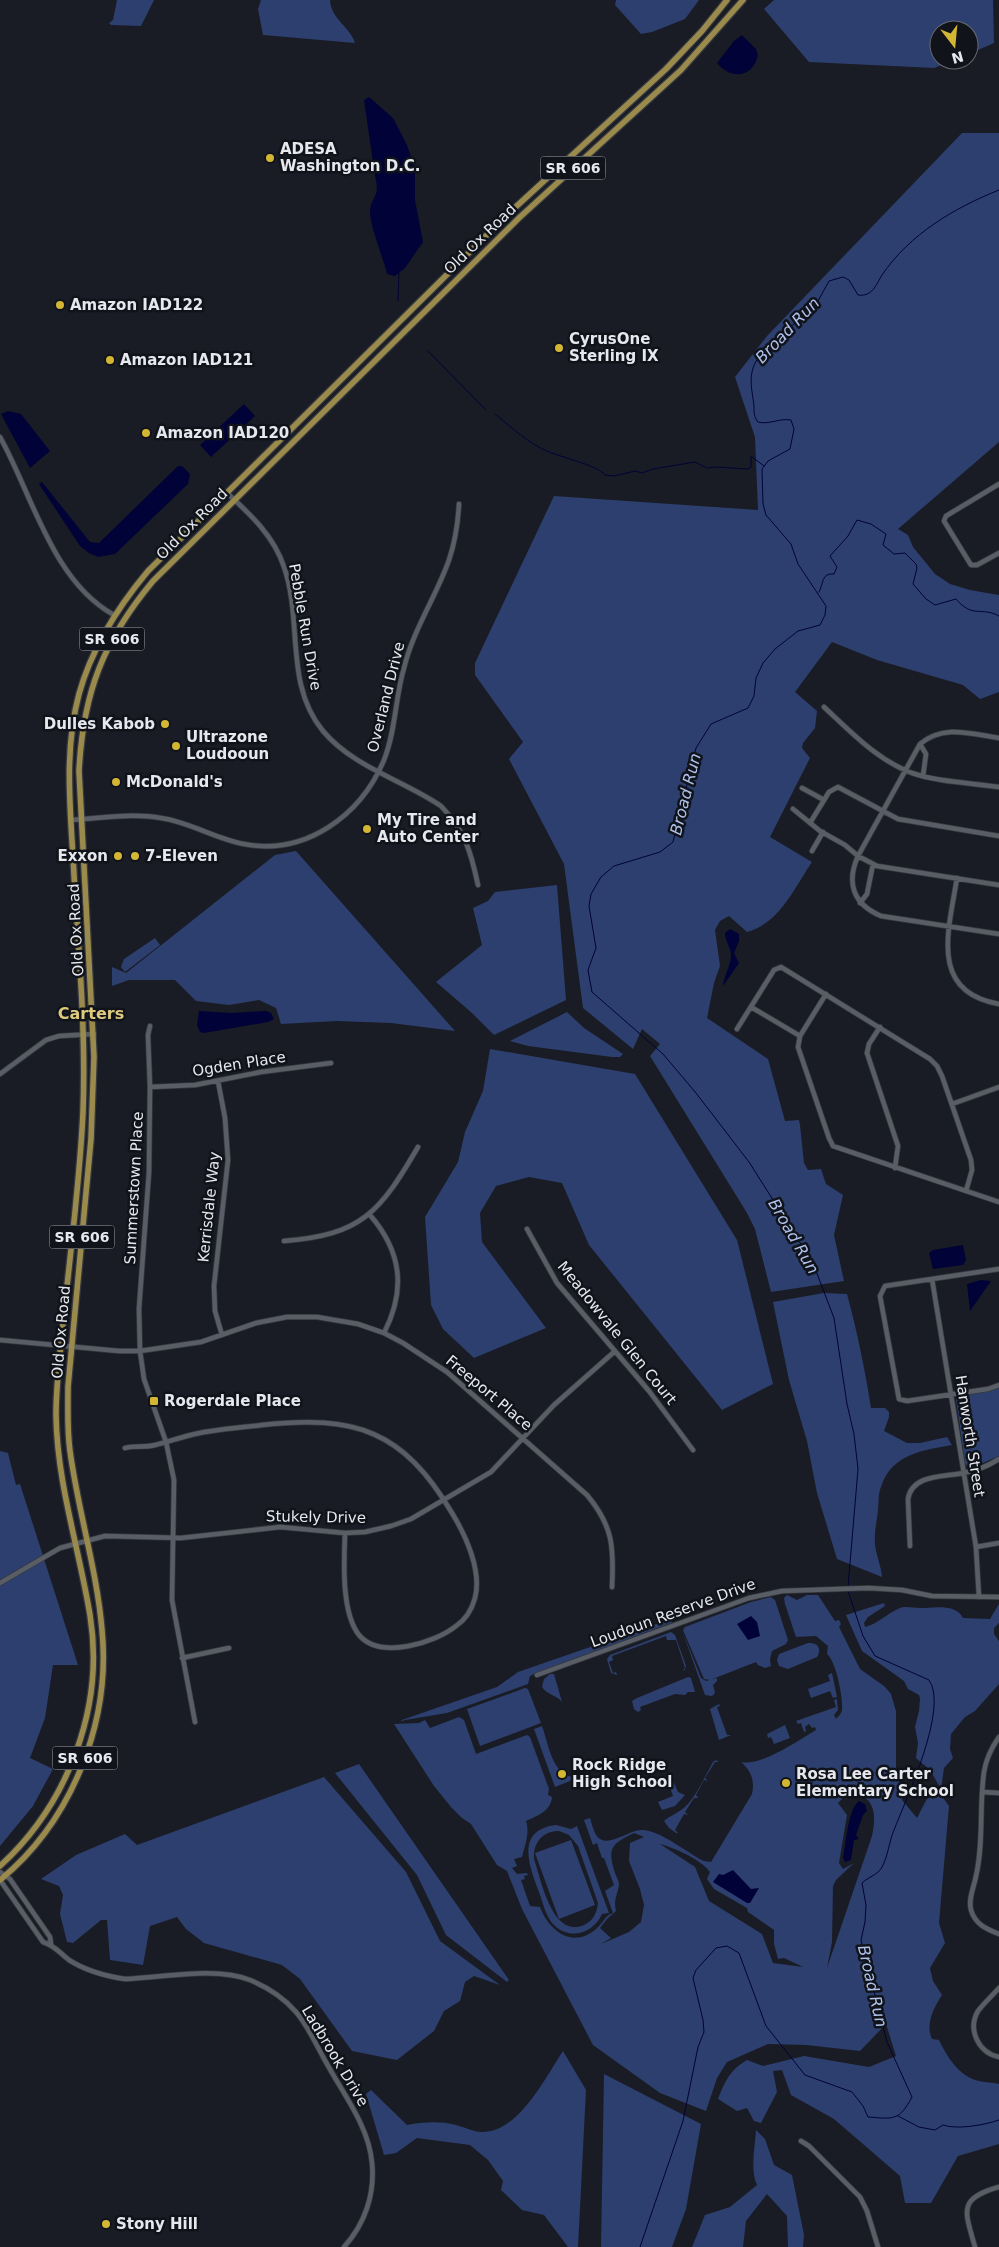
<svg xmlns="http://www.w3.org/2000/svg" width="999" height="2247" viewBox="0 0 999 2247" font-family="'DejaVu Sans',sans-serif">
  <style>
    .green { fill: #2d3f6e; fill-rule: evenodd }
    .water { fill: #010238 }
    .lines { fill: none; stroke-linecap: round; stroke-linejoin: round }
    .stream { stroke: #010238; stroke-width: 1 }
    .minor-casing { stroke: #36383e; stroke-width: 6 }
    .major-casing { stroke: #36383e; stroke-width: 8 }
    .minor { stroke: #595d66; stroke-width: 4.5 }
    .major { stroke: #9a8b4d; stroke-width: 5.5 }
    .poi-dot { fill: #d4b635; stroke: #10131a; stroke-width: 2 }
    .labels { text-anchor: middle; stroke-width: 5; stroke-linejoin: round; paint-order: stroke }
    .shield { fill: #10131a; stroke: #a6a8ae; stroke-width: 1 }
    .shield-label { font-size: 14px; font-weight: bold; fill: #e6e8ee }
    .poi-label { font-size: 15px; font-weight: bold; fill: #e6e8ee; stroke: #10131a; text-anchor: start }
    .street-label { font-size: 15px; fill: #e6e8ee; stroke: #10131a }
    .water-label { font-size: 16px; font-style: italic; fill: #afc1eb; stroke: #10131a }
    .neighbourhood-label { font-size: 16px; font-weight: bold; fill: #deca7d; stroke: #10131a }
  </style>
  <rect width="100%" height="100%" fill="#191c24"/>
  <path class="green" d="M117,0H154L141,26L111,25L109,23L113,20Z
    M261,0H330C331,19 350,27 355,43L263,35L258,9Z
    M616,0H699L685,19L652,32L641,34L615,5Z
    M774,0H993L994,43L969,54V30H939V60H954L934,68L809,62L764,9Z
    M962,133H999V442L898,529L908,535L913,547L935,574L950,584L970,590L999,595V692L980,699L963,685L877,660L832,642L795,692L817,711L815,728L803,743L802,748L810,758L770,837L812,862C795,887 779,924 747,932L729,916L720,921L715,930L720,966L714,983L707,1018L768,1059L785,1121L799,1120L800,1125L804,1163L808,1170L821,1169L826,1184L843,1195L834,1235L844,1281L771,1292L755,1229L747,1213L650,1056L660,1044L642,1029L633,1049L583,1008L564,864L509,759L523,742L475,675V663L554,496L758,510L755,437L735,377L767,336Z
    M296,851L455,1031L391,1023L337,1021L281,1024L276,1008L259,1000L229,1005L196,1001L175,980H129L112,986V967L126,973L275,855Z
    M557,885L566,1000L494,1035L472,1013L436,982L482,945L473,908L488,901L495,892Z
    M155,938L160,945L125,972L121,967L124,959Z
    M567,1012L584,1028L623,1054L620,1057H612L528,1046L510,1041Z
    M490,1049L635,1074L737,1240L773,1384L722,1410L589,1245L562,1183L529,1177L496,1186L480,1213L482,1242L546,1328L474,1358L443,1329L431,1305L425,1217L458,1162L465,1132L483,1091Z
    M824,1293L847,1294C857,1331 865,1370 871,1408H885L889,1412V1417L884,1431L907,1443H920L947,1437L952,1445C924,1450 891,1454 881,1487C878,1493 879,1502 878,1510C877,1520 874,1533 875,1544C876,1556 881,1565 882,1577L837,1559L817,1493L807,1441L789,1380L773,1302Z
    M999,1388V1456L976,1466H967L965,1463L956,1399L961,1395Z
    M0,1451L8,1453L16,1485L20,1484L78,1665H53L45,1718L30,1758L53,1769L33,1806L0,1846Z
    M787,1595L797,1600L807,1595H818L835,1621L839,1620L841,1624L839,1627L860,1669L884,1686L891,1694L896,1711V1776L902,1788V1800L917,1818L934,1785L949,1806L939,1923L945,1943L930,1968L933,1981L942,1995C934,2007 925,2025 932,2039L939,2040C947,2057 960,2077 979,2081C986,2083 993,2082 999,2084V2144L958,2156L931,2203H905L900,2176L834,2119L791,2095L782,2070L773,2071L777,2092L761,2123L754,2121L747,2108L737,2111L718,2099C725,2081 730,2070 747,2060L763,2066L804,2056L869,2067L896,2056L886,2024L860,2051L806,2045L768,2044L727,2062L717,2078L706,2111L660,2093L593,2045L522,1909L507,1871L497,1865L471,1824L462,1818L451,1807L434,1786L394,1724L419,1723L425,1720L430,1728L459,1717L464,1720L476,1754L527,1735L530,1737L549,1789L548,1795L552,1797C551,1811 537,1816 526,1821C530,1833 525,1845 522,1857L514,1859L517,1866L512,1868L517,1874L527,1873L528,1875L524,1876L525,1879L521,1880L530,1906L540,1907C549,1931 573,1950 597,1928C604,1922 604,1916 613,1913L605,1891L614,1885L604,1858H602L597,1843L593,1845L584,1820L590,1818C592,1824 594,1835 600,1839C611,1846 629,1830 641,1830C659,1829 687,1853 704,1861L711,1862L752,1794C755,1780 751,1771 741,1762C760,1767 799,1740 816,1730L815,1727L812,1728L809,1724L805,1727L806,1731L804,1732L801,1723L798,1724L796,1721L836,1707L834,1700L837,1699L838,1710L834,1715L836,1719C839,1716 842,1713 842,1709C843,1697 836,1661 827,1654L828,1646L816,1636L796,1637L785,1604L784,1598ZM847,1788C852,1791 858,1792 862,1795C877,1805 875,1820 872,1836L827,1968L832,1942L833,1886L836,1880L854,1863L843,1869L839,1863L847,1815L838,1803L844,1797L856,1795ZM634,1833L644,1837L630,1843L629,1861L640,1889L644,1905L641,1922L629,1932L601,1944L611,1938L600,1928L607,1919L616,1911C613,1900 618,1894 619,1884C619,1881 616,1876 615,1873C607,1848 611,1844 634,1833ZM660,1844C675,1848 702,1860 710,1872L707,1879L714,1889L747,1908L748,1912L774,1930V1944L778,1959L784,1958L803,1967L773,1963L762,1934L709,1901L695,1867Z
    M771,1597L775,1600L788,1640L786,1644L772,1651L770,1659L771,1666L765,1668L758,1665L756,1662L710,1680L704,1679L683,1630L685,1627L751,1602Z
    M884,1603L885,1606L868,1617L864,1623L865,1627C878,1624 887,1613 900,1608C905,1606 913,1608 920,1608C933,1608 956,1603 963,1618L990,1619L999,1604V1623L994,1628V1634L999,1641V1684L975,1711L965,1717L951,1734L950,1749L953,1758L944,1768L941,1789L930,1770L916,1758L918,1743L915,1727L919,1711L920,1699L919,1695L908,1689L904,1681L862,1651L846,1615Z
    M671,1619L672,1623L668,1624L534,1674L530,1676L528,1684L447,1713L399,1721L497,1687L518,1672Z
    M682,1630L701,1678L706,1681L717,1678V1681L713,1685L715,1693L712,1696L705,1695Z
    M671,1632L675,1635L686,1666L685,1670L683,1671L685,1668L676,1640H667L666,1636L612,1656L613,1660L609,1662L613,1673L616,1672L617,1675L611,1673L607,1659L610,1655Z
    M808,1643C818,1642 822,1649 817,1657L788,1669L779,1666L777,1660L779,1654Z
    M832,1673L837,1697L833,1698L830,1691L811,1698L808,1689L830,1681L828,1675Z
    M550,1674H554L562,1702C558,1696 546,1694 542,1687L544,1679Z
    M688,1677L691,1678L695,1692H688L685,1695L675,1694L640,1707L641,1710L638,1712L634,1709L632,1701L637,1698Z
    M525,1688L528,1689L541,1723L480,1746L467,1709Z
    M719,1704L720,1706L717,1707L727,1735H731L719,1740L710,1709Z
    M785,1725L790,1738L774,1744L771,1737L768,1738L767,1734Z
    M542,1726C548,1742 552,1774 572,1777L570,1781L555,1787L534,1729Z
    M716,1760L719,1762H715L705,1778L708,1781L704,1780L696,1795L698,1798H694L685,1812L688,1815L684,1814L675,1830L678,1833H676L669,1828L664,1821C669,1816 679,1813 686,1806C697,1795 705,1776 713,1762Z
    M359,1764L509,1980L507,1982L446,1935L417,1875L335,1773Z
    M324,1777L406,1872L440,1941L500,1985L474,1976L465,1982L460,2001L444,2011L434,2031L397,2060L352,2051L300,1979L282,1965L204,1943L186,1929L177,1917L150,1926L143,1965L110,1960L107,1920H101L73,1943L67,1942L60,1914L63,1895L59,1886L41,1879L76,1855L125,1834L137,1845Z
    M674,1783L678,1792L685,1795L675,1806L662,1810L658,1802L673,1796L669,1784Z
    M556,1825L571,1829L577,1826L609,1913L602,1914C594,1932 572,1941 555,1926C546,1918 543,1903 539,1892C529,1866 515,1830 556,1825ZM559,1831L569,1835L578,1846L598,1903C597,1913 593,1921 584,1925C552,1939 541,1879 534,1859C533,1842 543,1831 559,1831Z
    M571,1840L595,1905L559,1919L535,1853Z
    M563,2051L586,2090L578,2247H568L544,2215L522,2210L501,2190L503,2181L488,2160L470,2145L417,2138L396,2153L384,2155L366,2094L371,2090L407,2125C424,2122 439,2121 456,2125C464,2127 474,2132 482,2132C519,2132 545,2078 563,2051Z
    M604,2074L701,2124L686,2209L672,2247H601Z
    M756,2130L765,2139L774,2165L792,2175L804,2235L803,2247H788L787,2216L767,2194L746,2221L743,2247H692L705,2215L730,2207L757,2185C750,2171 755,2147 756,2130Z"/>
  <path class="water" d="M742,35L756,49L758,55C753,78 731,80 717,63L734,41Z
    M369,97L393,118L407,145L415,168V200L423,242L405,268L395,276L387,274C383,257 371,229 370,213C370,196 381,199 375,176L364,100Z
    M244,404L255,416L211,457L200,445Z
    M8,411L21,414L50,451L30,468L1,414Z
    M178,466H182L190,474L188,484L115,554L98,557L89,553L80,546L39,484L42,482L90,542L99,543Z
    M730,929L739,934V941L734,953L739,963L723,986C724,976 730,967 731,957C732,948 725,942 725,933Z
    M199,1011L231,1013L266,1011L271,1013L274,1019L268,1022L204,1033L200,1032L197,1025Z
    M963,1245L966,1260L963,1265L933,1269L929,1253L933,1250Z
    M981,1280L991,1281L970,1311L967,1284Z
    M751,1616L757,1622L760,1636L748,1640L737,1624Z
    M859,1801L865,1804L867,1811L863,1815L856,1835L859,1839L854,1840L851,1860L845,1862L843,1858C846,1843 848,1809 859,1801Z
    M733,1870L751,1889L759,1888L750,1903H747L713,1882L719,1874L723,1875Z"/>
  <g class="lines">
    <path class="stream" d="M398,301L399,273
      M428,351L486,410
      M495,414C511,427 529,444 549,452C561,457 599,466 605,475L614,476L635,471L642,473L653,469L695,462L707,468L716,467L748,469L751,467V456L764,466
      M819,592C824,583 821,573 834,574L837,567L830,556L848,536L857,520L871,524L886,534L883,545L894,554L905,553L916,564L917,568L913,584L926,599L935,605L956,599C973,619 981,606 999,616
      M848,1587L858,1469L854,1434L847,1404L834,1318L813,1263L749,1162L696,1093L663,1054L592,992L588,970L596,948L589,906L591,894L601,877L614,866L660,852L673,842L696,748L711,724L748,708L754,696L756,678L763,663L775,649L798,631L820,625L825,615L826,606L798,564L791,544L766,515L763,504L762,469L768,461L790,449L794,429L791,420C779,418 769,425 758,422C754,417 754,413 754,406C752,388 747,375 758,358L818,301L829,281L843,277L849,280L858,295C872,297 876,285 882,275C910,234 954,208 999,190
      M898,2116L919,2127L935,2130L943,2125C957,2130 985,2125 999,2120
      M640,2247L683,2121L698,2047L704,2032L703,2020L693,1978L696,1970L716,1948L727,1946L739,1953L766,2026L805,2075L852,2092L863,2106L868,2117C894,2119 899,2121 912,2097L887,2042L861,1940L865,1922L866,1905L862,1883C868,1877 878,1875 882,1867C888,1856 889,1842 894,1830C906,1799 949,1708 929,1680L875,1656L863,1636L848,1591"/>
    <defs>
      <path id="minor" d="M0,437C32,494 52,581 114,615
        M999,484L946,516L944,521L971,565H977L999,553
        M227,493C250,514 274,536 284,567C303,621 284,684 323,731C353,767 403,780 441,806C465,831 471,852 478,885
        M824,707C851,732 877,760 912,773C938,782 972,783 999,787
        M999,738C971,734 944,724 920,744L858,856C846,883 853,904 881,916L999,934
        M920,744L926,754L923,776
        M802,788L824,800
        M793,809L820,831L845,845L858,856L877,866L999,885
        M71,820C100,818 132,813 161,818C190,822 215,839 244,844C306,856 361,815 384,760C396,730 395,698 404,668C413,630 436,597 449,560C455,542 458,523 459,504
        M810,823L829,792L838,787L898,819L999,836
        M812,851L823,832
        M957,878C949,929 928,992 999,1004
        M860,903L867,894L873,864
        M826,994L800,1036L798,1047L829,1138L833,1146L999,1202
        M751,1007L800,1036
        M150,1026L148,1035L150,1087L149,1172L139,1309L140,1351L144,1379L166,1442L174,1480L172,1600L195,1722
        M880,1027L869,1044L867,1053L898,1146L895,1168
        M737,1029L774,970L781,967L930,1059L937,1066L942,1076L971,1160L972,1170L966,1191
        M0,1074L46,1040L59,1036L94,1034
        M218,1081L225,1118L228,1160L214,1286L215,1311L222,1335
        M150,1087L195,1085L261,1072L331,1063
        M952,1104L999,1087
        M370,1215C402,1252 406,1290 384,1333
        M527,1229L557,1283L649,1391L693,1450
        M284,1241C362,1235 380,1212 418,1147
        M999,1269L885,1286L880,1296L899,1399L907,1401L988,1389L999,1385
        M932,1279L976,1547L979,1597
        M0,1340L119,1351H140L201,1342L256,1323L287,1317H317L358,1324L384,1333L403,1343L447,1372L587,1495C613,1526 614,1547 612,1587
        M125,1448C135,1445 145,1448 155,1445C168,1442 181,1437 195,1434C217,1429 240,1428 262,1425C355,1415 403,1430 452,1513C466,1536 482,1571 475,1598C472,1609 465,1620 456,1626C435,1643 380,1660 359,1635C341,1612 344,1561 345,1533
        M910,1546L908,1499C912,1474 944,1477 963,1473C976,1471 988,1466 999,1459
        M976,1547L999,1543
        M0,1583L60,1548L105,1536L181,1538L280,1527L345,1533L365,1532L391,1526L411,1519L491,1472L554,1405L614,1352
        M182,1658L229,1648
        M537,1675L749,1598L782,1591L868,1588L902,1590L932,1596L999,1597
        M999,1737C992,1747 986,1759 984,1772C979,1806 984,1842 976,1876C974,1887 968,1899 971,1910C975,1924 986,1929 999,1934
        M983,1792L999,1793
        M0,1872L10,1879L50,1937L51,1944
        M0,1880L43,1942C54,1945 60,1953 69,1960C86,1971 105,1976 125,1979C163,1978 214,1966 250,1980C267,1987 284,1998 296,2012C309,2027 317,2047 327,2064C344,2095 369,2127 372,2163C375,2194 365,2224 344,2247
        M999,1988C992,1996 984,2003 978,2011C967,2030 979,2053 999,2057
        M801,2141L809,2146L860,2197L867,2211L878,2247
        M975,2247C965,2211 957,2199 999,2187"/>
      <path id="major" d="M0,1866C68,1804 105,1707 90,1615C79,1548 57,1483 56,1415C56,1381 61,1347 64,1314C71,1247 80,1179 83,1112C86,1033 79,954 74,875C71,814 63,753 79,694C92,647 117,608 148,571L507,215L666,69L702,31L727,0
        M0,1880C72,1821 111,1722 102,1630C97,1570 78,1511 70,1451C67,1430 68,1409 68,1387L91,1139L94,1057L79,771C83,693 103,641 153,581L520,217L681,70L743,0"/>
    </defs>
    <use href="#minor" class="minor-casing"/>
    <use href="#major" class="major-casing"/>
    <use href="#minor" class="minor"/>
    <use href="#major" class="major"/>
  </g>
  <g class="poi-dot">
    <circle cx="270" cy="158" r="5"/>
    <circle cx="60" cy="305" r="5"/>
    <circle cx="559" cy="348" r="5"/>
    <circle cx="110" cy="360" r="5"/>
    <circle cx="146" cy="433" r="5"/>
    <circle cx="165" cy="724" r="5"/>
    <circle cx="176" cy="746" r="5"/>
    <circle cx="116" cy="782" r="5"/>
    <circle cx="367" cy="829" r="5"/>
    <circle cx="118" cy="856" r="5"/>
    <circle cx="135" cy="856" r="5"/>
    <rect x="149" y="1396" width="10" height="10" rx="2.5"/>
    <circle cx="562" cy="1774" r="5"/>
    <circle cx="786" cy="1783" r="5"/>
    <circle cx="106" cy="2224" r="5"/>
  </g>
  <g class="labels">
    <g class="shield">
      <rect x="540.5" y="156.5" width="65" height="23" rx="4"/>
      <rect x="79.5" y="627.5" width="65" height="23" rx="4"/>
      <rect x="49.5" y="1225.5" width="65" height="23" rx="4"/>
      <rect x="52.5" y="1746.5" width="65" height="23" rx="4"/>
    </g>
    <g class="shield-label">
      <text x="573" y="173">SR 606</text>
      <text x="112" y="644">SR 606</text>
      <text x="82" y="1242">SR 606</text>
      <text x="85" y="1763">SR 606</text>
    </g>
    <g class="poi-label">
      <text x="280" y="154">ADESA<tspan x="280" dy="17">Washington D.C.</tspan></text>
      <text x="70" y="310">Amazon IAD122</text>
      <text x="569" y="344">CyrusOne<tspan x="569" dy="17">Sterling IX</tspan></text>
      <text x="120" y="365">Amazon IAD121</text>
      <text x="156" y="438">Amazon IAD120</text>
      <text x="155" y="729" text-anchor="end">Dulles Kabob</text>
      <text x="186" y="742">Ultrazone<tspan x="186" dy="17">Loudooun</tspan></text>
      <text x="126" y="787">McDonald's</text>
      <text x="377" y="825">My Tire and<tspan x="377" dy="17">Auto Center</tspan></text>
      <text x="108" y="861" text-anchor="end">Exxon</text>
      <text x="145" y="861">7-Eleven</text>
      <text x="164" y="1406">Rogerdale Place</text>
      <text x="572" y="1770">Rock Ridge<tspan x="572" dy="17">High School</tspan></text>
      <text x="796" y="1779">Rosa Lee Carter<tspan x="796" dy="17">Elementary School</tspan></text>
      <text x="116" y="2229">Stony Hill</text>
    </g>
    <g class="street-label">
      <text transform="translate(480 239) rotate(-44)" y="5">Old Ox Road</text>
      <text transform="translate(192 524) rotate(-45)" y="5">Old Ox Road</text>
      <text transform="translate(305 627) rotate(80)" y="5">Pebble Run Drive</text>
      <text transform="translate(386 697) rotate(-76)" y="5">Overland Drive</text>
      <text transform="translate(76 930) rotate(-93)" y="5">Old Ox Road</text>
      <text transform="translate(239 1064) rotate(-9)" y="5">Ogden Place</text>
      <text transform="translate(134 1188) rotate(-87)" y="5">Summerstown Place</text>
      <text transform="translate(209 1207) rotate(-84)" y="5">Kerrisdale Way</text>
      <text transform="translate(61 1332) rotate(-85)" y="5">Old Ox Road</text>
      <text transform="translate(617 1333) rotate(51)" y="5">Meadowvale Glen Court</text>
      <text transform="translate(489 1393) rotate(40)" y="5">Freeport Place</text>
      <text transform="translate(970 1436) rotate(81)" y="5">Hanworth Street</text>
      <text transform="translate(316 1517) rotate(1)" y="5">Stukely Drive</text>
      <text transform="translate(673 1613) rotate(-20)" y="5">Loudoun Reserve Drive</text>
      <text transform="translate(335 2056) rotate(59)" y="5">Ladbrook Drive</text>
    </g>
    <g class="water-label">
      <text transform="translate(787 330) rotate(-46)" y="6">Broad Run</text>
      <text transform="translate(685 794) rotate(-76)" y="6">Broad Run</text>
      <text transform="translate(794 1236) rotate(60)" y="6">Broad Run</text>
      <text transform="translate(873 1986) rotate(77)" y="6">Broad Run</text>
    </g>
    <g class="neighbourhood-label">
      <text x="91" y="1019">Carters</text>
    </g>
  </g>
  <g transform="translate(954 45) rotate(164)"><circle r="24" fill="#10131a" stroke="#66686f"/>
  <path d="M0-4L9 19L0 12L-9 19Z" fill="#d4b635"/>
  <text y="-8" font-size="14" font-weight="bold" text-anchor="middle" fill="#e6e8ee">N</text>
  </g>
</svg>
